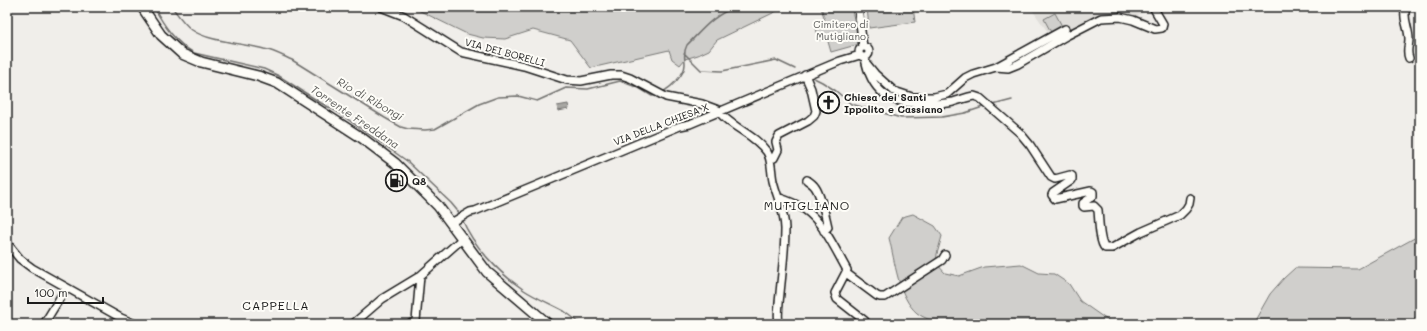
<svg xmlns="http://www.w3.org/2000/svg" width="1427" height="331" viewBox="0 0 1427 331" font-family="Mali,sans-serif">
  <style>
    .built { fill: #e0deda }
    .green { fill: #d0cfcc; stroke: #767674 }
    .water { fill: #a8a7a3; stroke: #706f6d }
    .lines { fill: none; stroke-linecap: round; stroke-linejoin: round }
    .stream { stroke: #706f6d; stroke-width: 1.5 }
    .minor-casing { stroke: #1c1c1c; stroke-width: 10 }
    .major-casing { stroke: #1c1c1c; stroke-width: 12 }
    .minor { stroke: #fdfcf7; stroke-width: 7 }
    .major { stroke: #fdfcf7; stroke-width: 9 }
    .labels { text-anchor: middle; stroke-width: 4; stroke-linejoin: round; paint-order: stroke }
    .park-label { font-size: 10px; fill: #5b5b5a; stroke: #fdfcf7 }
    .street-label { font-size: 10px; fill: #1c1c1c; stroke: #fdfcf7 }
    .poi-label { font-size: 10px; font-weight: bold; fill: #1c1c1c; stroke: #fdfcf7; text-anchor: start }
    .water-label { font-size: 11px; font-style: italic; fill: #5b5b59; stroke: #fdfcf7 }
    .quarter-label { font-size: 12px; letter-spacing: 1px; fill: #1c1c1c; stroke: #fdfcf7 }
  </style>
  <rect width="100%" height="100%" fill="#f0eeea"/>
  <filter id="ink" filterUnits="userSpaceOnUse"><feTurbulence type="fractalNoise" baseFrequency=".025" numOctaves="2"/><feDisplacementMap in="SourceGraphic" scale="8" xChannelSelector="R" yChannelSelector="G"/><feConvolveMatrix kernelMatrix="1 2 1 2 8 2 1 2 1" color-interpolation-filters="sRGB"/></filter>
  <g filter="url(#ink)">
    <path class="built" d="M1030,7H1146V9L1133,19L1120,15L1067,33L1050,35Z"/>
    <path class="green" d="M412,7H782L775,12L717,40L709,50L698,55L685,59L680,65L672,59L669,50L591,68L570,40L533,30L505,39L483,38L467,34Z
      M821,7H851L859,39V43L856,45L831,52L827,38L819,40L816,28L826,25Z
      M867,7H913L915,22L869,28Z
      M1055,13L1063,28L1052,34L1044,19Z
      M913,214L935,226L942,236L937,254L936,263L945,273L959,276L984,267L1021,264L1039,273L1054,274L1069,284L1080,301L1110,322V324H939C932,320 923,318 917,313C898,297 895,261 889,238L902,217Z
      M1420,235V324H1253L1270,294L1284,278L1295,268L1358,269Z"/>
    <path class="water" d="M568,104L569,109L558,111L557,106Z"/>
    <g class="lines">
      <path class="stream" d="M154,7C164,26 175,42 194,53L264,69L279,76L321,103L336,111L407,161L451,203L461,215
        M172,7C178,15 184,24 192,30C209,42 243,43 264,49C274,51 283,56 292,60L385,118L401,127L408,129L425,130L435,129L479,104L498,97L518,96L537,101L566,88L588,89L620,81L639,88L652,96L658,95
        M684,53L701,70L722,71L776,60L795,69
        M810,76L822,82L836,91L851,104L901,118L942,117L965,113L986,106
        M663,92C671,87 685,75 685,64C685,57 683,52 687,45C703,29 713,15 736,7
        M993,105L1012,100
        M462,219C473,246 500,274 524,290C536,298 551,304 564,311C570,315 576,320 581,324"/>
      <defs>
        <path id="minor" d="M381,7L404,16L461,52L524,66L567,80L581,81L611,75H621L630,78L666,97L702,104L721,111L722,115C735,129 755,135 767,152C772,160 771,172 773,181C777,197 785,213 785,229C785,250 782,272 780,293C779,304 777,314 779,324
          M858,7L863,47
          M1406,7C1402,18 1409,28 1409,39C1409,46 1406,51 1409,58
          M859 52a5 5 0 1 1 10 0a5 5 0 1 1-10 0Z
          M865,57L866,63L875,74L894,91L912,97H934L947,94L965,78L973,74L996,67L1065,29
          M866,63C874,96 894,104 926,104C935,104 944,104 953,102C960,100 967,97 974,96L980,98L1020,133L1030,145L1051,177L1055,179L1070,175L1072,176V180L1053,193L1052,195L1055,199L1091,191L1093,192V196L1083,203V206L1084,207L1094,206L1098,210C1099,219 1099,242 1105,248H1112L1141,232L1180,215L1186,209L1189,204L1190,198
          M996,67L1008,68L1018,64L1066,36L1101,18L1120,17L1133,20L1155,29L1162,28L1163,24L1153,7
          M770,159L774,158L778,150L776,142L779,136L808,121L814,116L816,111L811,89L805,75
          M807,180C810,182 813,184 815,187C820,194 826,218 828,227L824,231
          M778,197C787,201 796,203 804,209C824,223 835,249 847,270L835,293L837,299L865,321
          M451,223L470,212L475,211L680,126L690,124L840,61L860,55
          M7,243L20,259L32,268L121,318L135,324
          M846,273L877,296L880,297H885L942,260L945,255
          M44,324L66,288
          M353,324L382,299L420,276L462,239
          M410,324L416,321L420,276"/>
        <path id="major" d="M142,7L161,35L182,54L201,62L258,76L277,83L362,138L395,163L438,206L487,272L548,324"/>
      </defs>
      <use href="#minor" class="minor-casing"/>
      <use href="#major" class="major-casing"/>
      <use href="#minor" class="minor"/>
      <use href="#major" class="major"/>
    </g>
  </g>
  <defs>
    <symbol id="church-ring" viewBox="-11 -11 22 22"><circle r="9.5" fill="#fdfcf7" stroke="#1c1c1c" stroke-width="1.5"/><path d="M-1.2-6h2.4v3.5h3.3v2.4h-3.3V6h-2.4V-.1h-3.3v-2.4h3.3Z" fill="#1c1c1c"/></symbol>
    <symbol id="fuel-ring" viewBox="-11 -11 22 22"><circle r="9.5" fill="#fdfcf7" stroke="#1c1c1c" stroke-width="1.5"/><path d="M-5.5-6h7V0h2V4h1.3V-2.5L3-4.5l.8-.8L6-3V5H2.5V1h-1V6h-7ZM-4.2-4.7v3.2H.2V-4.7Z" fill="#1c1c1c"/></symbol>
  </defs>
  <g fill-rule="evenodd">
    <use href="#church-ring" x="816" y="90" width="25" height="25"/>
    <use href="#fuel-ring" x="384" y="168" width="25" height="25"/>
  </g>
  <g class="labels">
    <g class="park-label">
      <text x="841" y="28">Cimitero di<tspan x="841" dy="12">Mutigliano</tspan></text>
    </g>
    <g class="street-label">
      <text transform="translate(505 52) rotate(15)" y="4">VIA DEI BORELLI</text>
      <text transform="translate(661 124) rotate(-21)" y="4">VIA DELLA CHIESA X</text>
    </g>
    <g class="poi-label">
      <text x="844" y="101">Chiesa dei Santi<tspan x="844" dy="12">Ippolito e Cassiano</tspan></text>
      <text x="412" y="185">Q8</text>
    </g>
    <g class="water-label">
      <text transform="translate(370 99) rotate(30)" y="4">Rio di Ribongi</text>
      <text transform="translate(355 117) rotate(34)" y="4">Torrente Freddana</text>
    </g>
    <g class="quarter-label">
      <text x="807" y="210">MUTIGLIANO</text>
      <text x="276" y="310">CAPPELLA</text>
    </g>
  </g>
  <rect width="1427" height="331" fill="none" stroke="#fdfcf7" stroke-width="24"/>
  <rect x="12" y="12" width="1403" height="307" fill="none" stroke="#1c1c1c" stroke-width="1.5" filter="url(#ink)"/>
  <path d="M28 297v6h75v-6" fill="none" stroke="#1c1c1c" stroke-width="2"/>
  <text x="34" y="297" font-size="12" fill="#1c1c1c" stroke="#fdfcf7" stroke-width="3" paint-order="stroke">100 m</text>
</svg>
